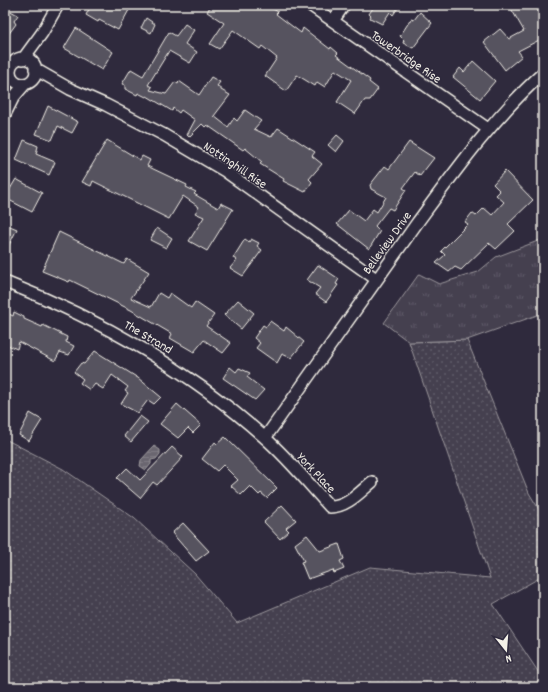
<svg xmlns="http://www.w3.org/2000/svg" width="548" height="692" viewBox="0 0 548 692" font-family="Dekko,sans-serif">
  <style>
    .grass { fill: url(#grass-dots); stroke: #9c989c }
    .park { fill: url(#park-tufts); stroke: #9c989c }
    .water { fill: url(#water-rules); stroke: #a19ea0 }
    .building { fill: #56525f; stroke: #f4f1e8 }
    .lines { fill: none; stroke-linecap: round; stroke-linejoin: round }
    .street-casing { stroke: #f4f1e8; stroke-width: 14 }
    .street { stroke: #2f2a3d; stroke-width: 11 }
    .labels { text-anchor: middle; stroke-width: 3; stroke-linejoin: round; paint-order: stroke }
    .street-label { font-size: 13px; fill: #f4f1e8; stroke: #2f2a3d }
  </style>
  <defs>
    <pattern id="grass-dots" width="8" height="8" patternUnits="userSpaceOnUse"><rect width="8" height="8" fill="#454050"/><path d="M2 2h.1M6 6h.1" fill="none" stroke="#605c69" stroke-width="1.8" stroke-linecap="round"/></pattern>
    <pattern id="park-tufts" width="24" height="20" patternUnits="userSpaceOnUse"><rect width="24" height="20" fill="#454050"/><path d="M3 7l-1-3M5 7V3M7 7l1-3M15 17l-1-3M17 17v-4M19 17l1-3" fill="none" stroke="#605c69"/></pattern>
    <pattern id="water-rules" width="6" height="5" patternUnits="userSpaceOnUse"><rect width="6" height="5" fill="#6a6670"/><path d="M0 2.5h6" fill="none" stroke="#807c84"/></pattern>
  </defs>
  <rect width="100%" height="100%" fill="#2f2a3d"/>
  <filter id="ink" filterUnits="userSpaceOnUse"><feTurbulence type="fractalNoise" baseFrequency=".025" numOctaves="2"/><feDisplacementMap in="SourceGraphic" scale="8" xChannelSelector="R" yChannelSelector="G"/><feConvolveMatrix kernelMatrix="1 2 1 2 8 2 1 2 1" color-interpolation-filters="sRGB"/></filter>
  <g filter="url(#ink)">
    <path class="grass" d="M467,340L529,493L543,516V576L493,604L543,679V687H5V439L63,469L134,518L195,574L237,623L370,567L490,578L409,342Z"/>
    <path class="park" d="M543,239V313L467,340L409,342L384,323L419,274L439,284L478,272L496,257Z"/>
    <path class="water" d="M154,446L160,450V454L156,459L151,460V464L146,470L140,466L141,460Z"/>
    <path class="building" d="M91,5H119L129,10L118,30L99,20L98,22L86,15Z
      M211,5H267L278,12L276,14L301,33L303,28L330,49L331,47L338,53L336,55L370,80L369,82L378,89L370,100H365L355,114L337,102L351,80L335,70L325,87L317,82L315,86L297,75L286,91L265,76L277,58L262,46L260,49L233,30L219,49L210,44L224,23L207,12Z
      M375,5H400L393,15L390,12L382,24L370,18L371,16L369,14Z
      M509,5H534L543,16V38L518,51L522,56L505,70L484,42L500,29L509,39L524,31Z
      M5,8L18,15L14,21L16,24L5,39Z
      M420,12L432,23L413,48L403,43L404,40L400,36L411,19L414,20Z
      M146,18L155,24L151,33L141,28Z
      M185,24L194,30L185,44L197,52L190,63L169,51L148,85L152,87L150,90L166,94L175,82L178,84L179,81L199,95L211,77L220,82L217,86L221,88V90L230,95L214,116L228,127L234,118L237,121L245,110L261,121L254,129L271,137L278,128L315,152L312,156L322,164L309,179L312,182L305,192L283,181L284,179L260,164L262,162L245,148L243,150L207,125L205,127L202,124L189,137L187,135L195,120L181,110L179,113L173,108L172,111L147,96L146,97L138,93L137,95L125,89V85L122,84L131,69L143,76L169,32L176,36Z
      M76,28L113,52L102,70L64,48Z
      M473,61L495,81L480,99L453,77L460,68L464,72Z
      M48,106L78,122L72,133L58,126L52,140L36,134Z
      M337,135L344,141L336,152L328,145Z
      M24,140L38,146L36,154L55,162L49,175L16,160Z
      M107,140L140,160L142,156L150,160L147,166L187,185L186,187L196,192L194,194L218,208L221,203L233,209L207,251L189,241L204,217L195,213L199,207L183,196L169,219L93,181L91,186L82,182Z
      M409,142L434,158L420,176L415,172L403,188L406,190L393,210L389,208L375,226L380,231L369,249L337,224L349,210L364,221L373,209L377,212L386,197L371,189L370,185L385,166L389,169Z
      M505,171L533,200L508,224L515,231L496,249L489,243L461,270L455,267L449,272L436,263L445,255L441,251L468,224L465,222L472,213L476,216L484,208L492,215L504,202L496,195L500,191L493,184Z
      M16,179L42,193L32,212L5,198V186L10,189Z
      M5,224L17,229L5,253Z
      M157,228L172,238L166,248L150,240Z
      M59,232L124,264L127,259L149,272L131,298L151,307L159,293L167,298L170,293L191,308L195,302L214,315L206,326L231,343L223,353L204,340L194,352L170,338L172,334L131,310L70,280L69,282L42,271Z
      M245,239L249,242L251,239L259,243L257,246L262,250L243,276L230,268L237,260L233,258Z
      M318,265L339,279L336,284L338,285L326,302L315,294L320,288L307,280Z
      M238,300L254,313L241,329L224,315Z
      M14,312L24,317V319L42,327L43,325L67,337L66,342L74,346L69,355L60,352L55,361L19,342L17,349L5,344V324L9,314L13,316Z
      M270,321L284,331L286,327L304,342L291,358L282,354L277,363L256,348L260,343L254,338L263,325L266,327Z
      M95,351L138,378L161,397L154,404L148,400L138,413L121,404L128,393L125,391L128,387L112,375L103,389L95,384L90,390L80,383L83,379L74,372L81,363L84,364Z
      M230,367L236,372L239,368L250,373L247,377L264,390L255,400L223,378Z
      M177,404L201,425L193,433L188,428L178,438L160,424Z
      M30,413L42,420L29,441L19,435Z
      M140,416L148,422L131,442L124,436Z
      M225,437L277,488L267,498L261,493L259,495L250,486L241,495L231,486L238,480L223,465L217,471L202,459L215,442L217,444Z
      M172,447L183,457L157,485L153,482L140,498L117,478L127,468L140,480Z
      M282,505L296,520L286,528L289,531L280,539L264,522Z
      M183,523L209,551L196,561L172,533Z
      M307,535L320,551L339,544L344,559L340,561L344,569L334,573L333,570L308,579L301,562L304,561L295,544Z"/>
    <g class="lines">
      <defs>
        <path id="street" d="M310,5L488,129
          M333,21L344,5
          M10 71a13 13 0 1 1 26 0a13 13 0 1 1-26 0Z
          M23,59L42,33L58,5
          M35,69L70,89L106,105L164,135L225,171L376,279
          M5,114L13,98L25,84
          M5,282C99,319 188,369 264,437C288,458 309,484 330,507C347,507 360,492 372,482
          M265,438C316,367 366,294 417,223C456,170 494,117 543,73"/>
      </defs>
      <use href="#street" class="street-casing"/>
      <use href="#street" class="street"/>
    </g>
  </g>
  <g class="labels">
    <g class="street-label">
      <text transform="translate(407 56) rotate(35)" y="5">Towerbridge Rise</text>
      <text transform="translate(236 164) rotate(34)" y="5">Nottinghill Rise</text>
      <text transform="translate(386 242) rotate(-54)" y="5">Belleview Drive</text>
      <text transform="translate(149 336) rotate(30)" y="5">The Strand</text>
      <text transform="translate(317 472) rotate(47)" y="5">York Place</text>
    </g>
  </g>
  <rect width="548" height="692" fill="none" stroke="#2f2a3d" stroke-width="20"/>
  <rect x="10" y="10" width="528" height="672" fill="none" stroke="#f4f1e8" stroke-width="1.5" filter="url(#ink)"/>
  <g transform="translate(506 650) rotate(163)" stroke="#2f2a3d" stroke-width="3" paint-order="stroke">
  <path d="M0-3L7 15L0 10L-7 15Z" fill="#f4f1e8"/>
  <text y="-6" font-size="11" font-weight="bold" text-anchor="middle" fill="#f4f1e8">N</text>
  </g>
</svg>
